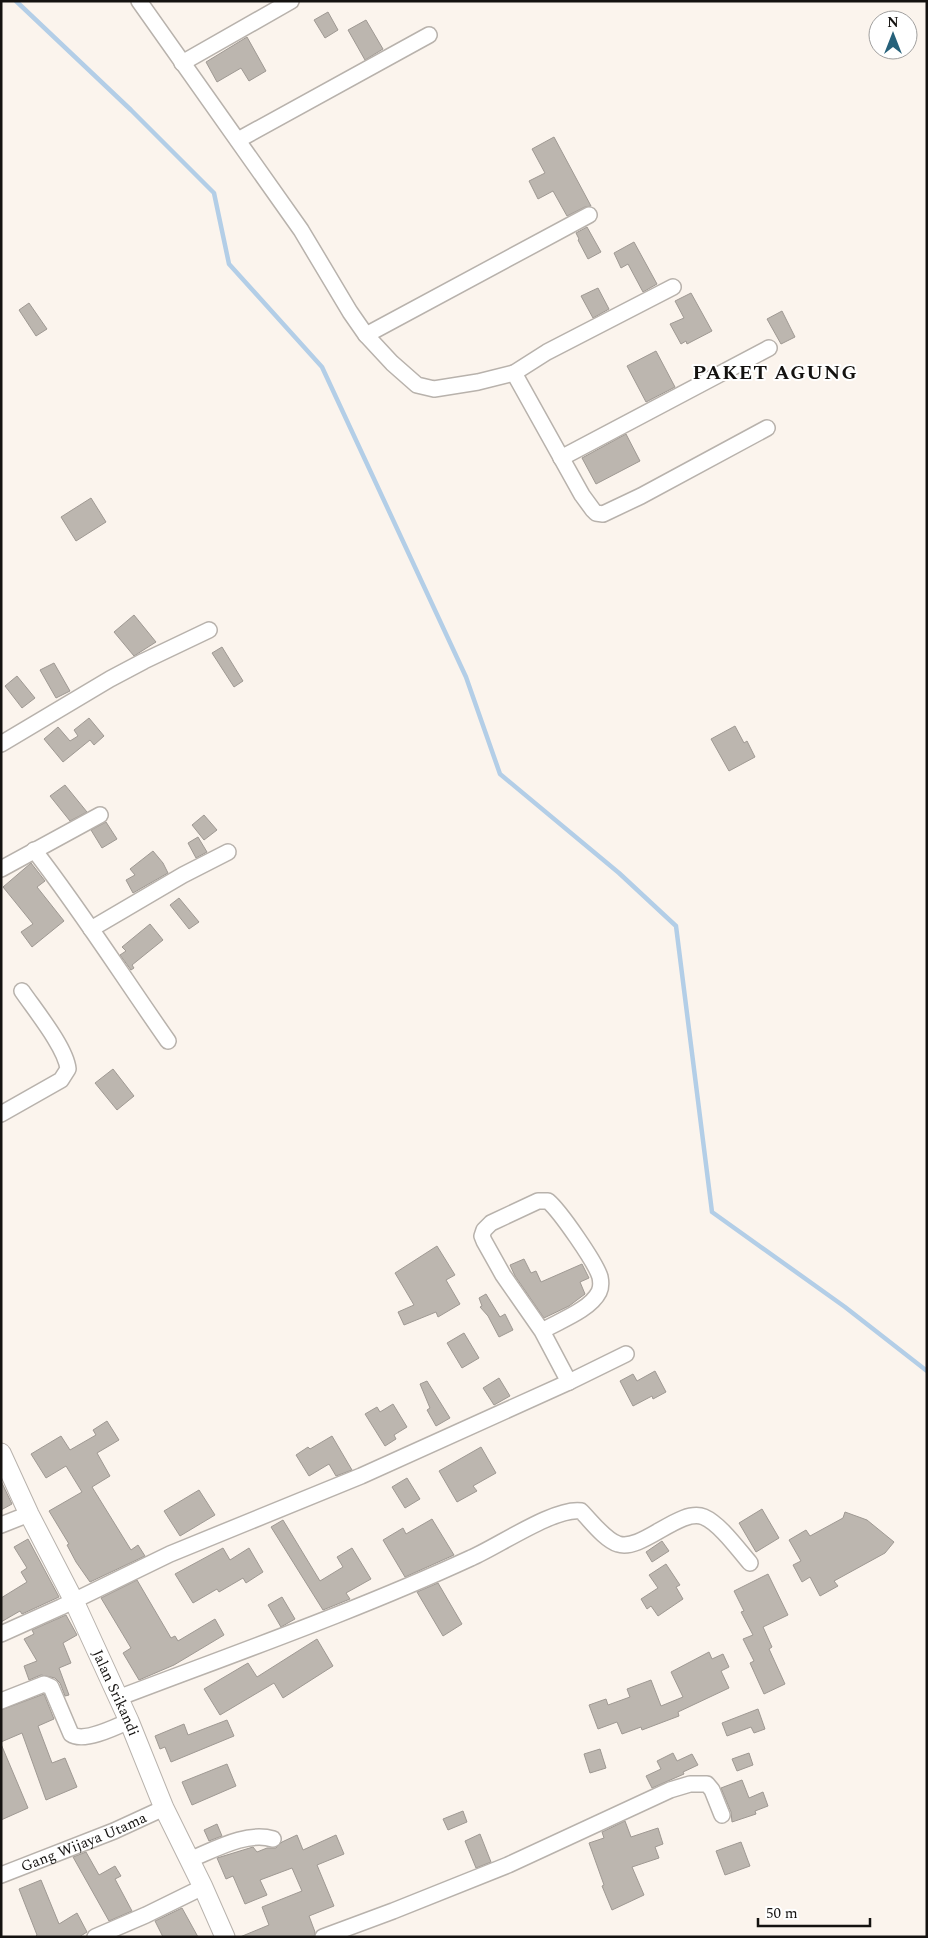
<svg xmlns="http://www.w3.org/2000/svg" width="928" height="1938" viewBox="0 0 928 1938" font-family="Spectral,serif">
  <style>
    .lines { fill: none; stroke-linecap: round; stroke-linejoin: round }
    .stream { stroke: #b3cee7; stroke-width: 4.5 }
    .building { fill: #bcb6af; stroke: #9f9993 }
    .minor-casing { stroke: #b8b2ac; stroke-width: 18 }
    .tertiary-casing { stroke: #b8b2ac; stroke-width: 21 }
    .minor { stroke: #fff; stroke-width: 15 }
    .tertiary { stroke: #fff; stroke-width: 19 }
    .labels { text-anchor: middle; stroke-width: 4; stroke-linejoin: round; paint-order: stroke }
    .street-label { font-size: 15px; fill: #141210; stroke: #fff }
    .district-label { font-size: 20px; font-weight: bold; letter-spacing: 1px; fill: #141210; stroke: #fff }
  </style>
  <rect width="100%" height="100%" fill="#fbf4ed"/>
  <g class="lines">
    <path class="stream" d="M16,1L131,110L214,193L229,264L322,367L466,677L500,774L619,873L676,926L712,1212L845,1307L927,1371"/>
  </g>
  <path class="building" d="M328,12L338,30L325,38L314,20Z
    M366,20L383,49L365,60L348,30Z
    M247,37L266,71L249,81L241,68L217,82L206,62Z
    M554,137L591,206L585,207L567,216L553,191L538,199L529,181L545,173L532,149Z
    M587,227L601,252L588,259L578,240L579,239L576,233Z
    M634,242L657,284L643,292L628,264L621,268L614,253Z
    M598,288L609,309L593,318L581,296Z
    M691,293L712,331L687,344L686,341L681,344L670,324L684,318L675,301Z
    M29,303L47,329L36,336L19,310Z
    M782,311L795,337L781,344L767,319Z
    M656,351L675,387L646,402L627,366Z
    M626,434L640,461L596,484L582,458Z
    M91,498L106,522L76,541L61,517Z
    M134,615L156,642L134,656L114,632Z
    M222,647L243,681L234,687L212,653Z
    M54,663L70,691L56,698L40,670Z
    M17,676L35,698L22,708L5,686Z
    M89,718L104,736L94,745L90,740L63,762L44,739L58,727L70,741L78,736L74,730Z
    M735,726L744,743L747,741L755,757L729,771L711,739Z
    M65,785L87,812L70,821L50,796Z
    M204,815L217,830L204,840L192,825Z
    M106,822L117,839L102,848L91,830Z
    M198,837L207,852L196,858L188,843Z
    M153,851L163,863L168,873L133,893L126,880L135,875L130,869Z
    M31,863L45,881L37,887L64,921L32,947L21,932L33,924L3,887Z
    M179,898L199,922L189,929L170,905Z
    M150,924L163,940L132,965L134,968L131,970L120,955L126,951L122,947Z
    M113,1069L134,1096L117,1110L95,1083Z
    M437,1246L455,1275L446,1280L460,1304L438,1317L436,1312L404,1325L398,1312L414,1305L395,1273Z
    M524,1259L531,1273L536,1271L541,1282L582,1264L589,1278L580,1282L585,1294L569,1306L544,1318L515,1276L510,1265Z
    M486,1294L500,1317L505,1314L513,1330L499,1337L488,1316L480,1307L482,1306L479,1298Z
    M464,1333L479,1358L462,1368L447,1343Z
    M655,1371L666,1392L653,1399L652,1396L633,1406L620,1381L633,1374L637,1381Z
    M499,1378L510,1396L494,1405L483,1388Z
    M427,1381L450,1418L436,1426L427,1410L430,1408L420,1384Z
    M393,1404L407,1427L394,1435L396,1439L385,1446L365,1414L377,1407L380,1412Z
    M107,1421L119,1440L97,1453L110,1476L92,1487L131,1550L138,1545L145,1556L90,1582L76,1562L67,1545L69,1544L49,1511L82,1492L66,1466L46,1478L31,1454L61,1436L70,1450L96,1435L93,1430Z
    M332,1436L352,1470L336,1476L329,1464L309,1476L296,1455L308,1447L310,1449Z
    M481,1447L496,1473L473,1486L477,1491L457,1502L439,1471Z
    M407,1478L420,1499L405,1508L392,1487Z
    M1,1481L12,1504L1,1510Z
    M199,1490L215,1515L180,1536L164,1511Z
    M762,1509L779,1538L756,1552L739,1523Z
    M845,1512L867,1520L894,1542L885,1553L834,1581L838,1586L820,1596L810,1577L802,1582L793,1565L801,1561L789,1540L806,1530L810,1536L843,1518Z
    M432,1519L454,1555L405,1577L383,1540L403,1528L406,1534Z
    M283,1520L320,1581L343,1567L337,1557L352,1548L371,1579L346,1593L350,1599L323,1610L271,1527Z
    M28,1539L59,1597L22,1614L20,1611L1,1622V1598L27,1582L21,1572L27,1568L14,1547Z
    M662,1541L669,1551L652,1562L646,1552Z
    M223,1548L230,1560L249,1548L263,1572L246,1583L243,1578L219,1592L217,1589L193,1603L175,1574Z
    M666,1564L680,1585L676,1587L683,1599L658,1616L651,1606L647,1609L641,1599L658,1588L649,1575Z
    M768,1574L788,1615L763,1627L772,1647L769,1649L785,1684L764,1694L750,1663L754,1661L743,1639L753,1635L741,1612L744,1611L734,1591Z
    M137,1580L171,1638L175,1636L178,1641L215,1619L224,1635L174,1665L139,1680L123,1653L131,1648L101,1598Z
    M438,1583L462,1624L443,1636L417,1592Z
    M282,1597L295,1619L281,1627L268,1605Z
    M66,1615L77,1635L63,1643L71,1663L59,1668L69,1695L65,1696L60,1683L55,1678L41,1675L29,1680L24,1666L37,1661L24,1639L34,1634L32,1630Z
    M317,1639L333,1666L283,1698L274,1683L220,1715L204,1689L248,1663L257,1677Z
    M709,1652L712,1659L723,1654L729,1667L721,1671L729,1688L678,1712L679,1716L642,1730L641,1727L622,1734L617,1722L598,1729L589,1705L606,1699L608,1705L630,1697L627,1689L651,1680L661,1706L683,1697L671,1672Z
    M44,1694L54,1719L38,1726L52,1763L65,1758L77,1787L46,1800L22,1733L1,1742V1710Z
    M758,1709L765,1729L754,1733L751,1727L727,1736L722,1723Z
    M227,1720L234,1736L171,1762L165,1747L160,1749L155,1736L184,1724L188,1735Z
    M1,1744L28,1808L1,1820Z
    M600,1749L606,1768L590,1773L584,1754Z
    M673,1753L677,1761L692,1754L698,1765L683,1772L684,1774L652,1788L646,1776L661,1769L657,1761Z
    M749,1753L753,1765L737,1771L732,1759Z
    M227,1764L236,1786L192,1805L182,1782Z
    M742,1780L749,1798L763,1792L768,1806L755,1811L756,1814L732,1822L731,1812L721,1788Z
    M463,1811L467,1822L448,1830L443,1819Z
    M625,1821L631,1837L658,1828L663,1844L655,1847L659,1858L632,1867L644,1895L612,1910L602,1886L604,1885L589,1843L604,1838L602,1832Z
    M217,1824L222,1836L209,1841L204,1830Z
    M480,1834L491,1862L476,1868L465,1841Z
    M297,1835L303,1850L336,1835L344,1854L317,1865L334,1906L309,1916L315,1932L314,1937H240L269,1925L262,1907L302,1891L292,1868L260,1880L267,1895L245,1904L233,1876L226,1879L217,1858L253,1847L257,1852L267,1848H276L282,1842Z
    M741,1842L750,1866L725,1875L716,1851Z
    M86,1852L99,1875L115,1866L121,1876L115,1879L132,1911L109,1921L73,1857Z
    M41,1880L59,1924L77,1913L87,1932L79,1937H35L37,1935L19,1889Z
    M182,1908L198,1937H163L155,1921Z"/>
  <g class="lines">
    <defs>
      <g id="minor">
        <path d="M139,1L301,230L350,312L366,335L392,363L417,385L434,389L478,382L514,373L582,495L593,510L596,513L603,514L641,496L767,428"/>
        <path d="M182,63L291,1"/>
        <path d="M238,140L429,35"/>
        <path d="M366,335L589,215"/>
        <path d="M514,373L547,352L673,287"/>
        <path d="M561,458L769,348"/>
        <path d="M1,744L110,679L144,661L209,630"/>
        <path d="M34,850C82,912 123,977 168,1041"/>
        <path d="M1,869L100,815"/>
        <path d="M91,929L183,875L228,852"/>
        <path d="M1,1114L61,1080L68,1069C66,1048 35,1010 22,991"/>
        <path d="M542,1331C559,1321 590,1310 599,1292C601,1288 601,1282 600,1277C596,1263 560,1211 548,1201H538L491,1223L484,1230L482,1236L484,1241L503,1275L542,1331L569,1382"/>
        <path d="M1,1525L29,1514"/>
        <path d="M1,1634L61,1607L170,1554L361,1476L569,1382L626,1354"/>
        <path d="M118,1698C236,1653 356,1611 471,1558C497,1547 555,1507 581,1511C591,1521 605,1540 618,1544C642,1552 680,1507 704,1517C720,1524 738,1549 750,1563"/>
        <path d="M1,1701L44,1684L51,1687L71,1734C83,1743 116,1727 129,1721"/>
        <path d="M189,1860C214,1850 246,1831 273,1839"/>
        <path id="s1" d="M1,1875L114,1831L164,1808"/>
        <path d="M95,1937L146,1915L203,1887"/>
        <path d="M323,1937L393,1911L508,1865L670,1790L690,1784H707L712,1790L722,1815"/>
      </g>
      <g id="tertiary">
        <path id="s2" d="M1,1453L29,1514L74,1601L129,1721L164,1808L203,1887L225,1937"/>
      </g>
    </defs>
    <use href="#minor" class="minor-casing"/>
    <use href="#tertiary" class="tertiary-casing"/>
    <use href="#minor" class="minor"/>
    <use href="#tertiary" class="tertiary"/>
  </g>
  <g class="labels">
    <g class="street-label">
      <text dy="5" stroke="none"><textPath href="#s2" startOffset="266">Jalan Srikandi</textPath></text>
      <text dy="5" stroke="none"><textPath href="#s1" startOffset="89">Gang Wijaya Utama</textPath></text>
    </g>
    <g class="district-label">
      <text x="775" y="379">PAKET AGUNG</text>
    </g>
  </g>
  <rect width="928" height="1938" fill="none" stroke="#141210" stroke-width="5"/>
  <g transform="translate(893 35)"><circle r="24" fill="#ffffff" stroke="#a1a09f"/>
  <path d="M0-4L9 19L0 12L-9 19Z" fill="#26617a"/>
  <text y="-8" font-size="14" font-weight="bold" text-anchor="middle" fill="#141210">N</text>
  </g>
  <path d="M758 1918v8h112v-8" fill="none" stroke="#141210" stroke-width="2.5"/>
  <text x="766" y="1918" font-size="15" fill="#141210" stroke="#ffffff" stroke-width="4" paint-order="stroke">50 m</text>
</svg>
